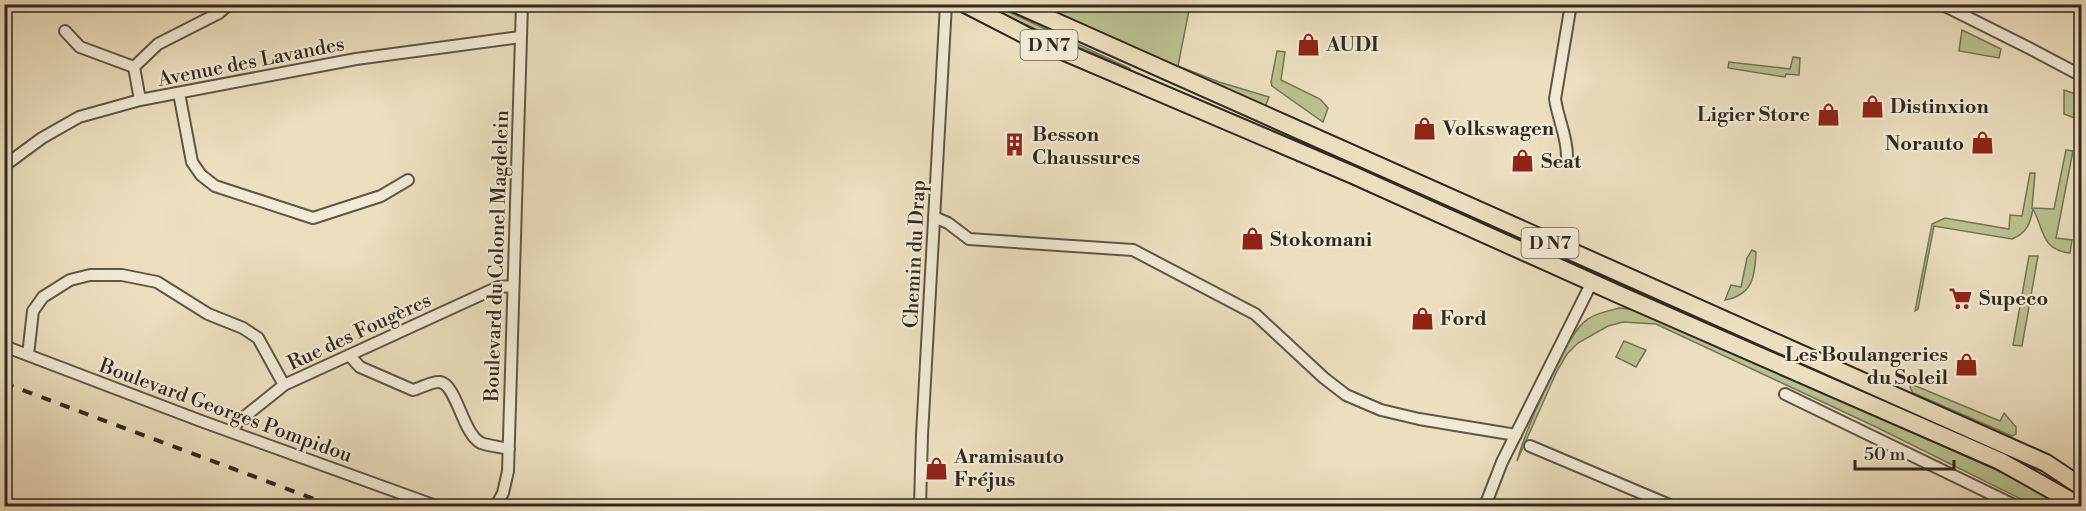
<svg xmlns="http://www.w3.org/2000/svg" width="2086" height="511" viewBox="0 0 2086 511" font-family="'Libre Bodoni',serif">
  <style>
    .green { fill: #bac190; stroke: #767458; stroke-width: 1.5 }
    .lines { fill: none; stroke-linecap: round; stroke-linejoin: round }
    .street-casing { stroke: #605647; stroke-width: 14 }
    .primary-casing { stroke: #32281f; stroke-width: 20 }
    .street { stroke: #f3ead5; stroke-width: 10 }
    .primary { stroke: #ecdfbf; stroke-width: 16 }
    .rail { stroke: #32281f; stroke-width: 4; stroke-dasharray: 10 10; stroke-linecap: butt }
    .labels { text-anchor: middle; stroke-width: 4.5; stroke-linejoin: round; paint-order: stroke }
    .shield { fill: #f3ead5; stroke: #6c6256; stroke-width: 1.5 }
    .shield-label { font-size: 18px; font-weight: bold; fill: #32281f }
    .poi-label { font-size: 20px; font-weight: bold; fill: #32281f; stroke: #f3ead5; text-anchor: start }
    .street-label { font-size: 20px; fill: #32281f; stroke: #f3ead5 }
  </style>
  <rect width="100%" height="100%" fill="#ecdfbf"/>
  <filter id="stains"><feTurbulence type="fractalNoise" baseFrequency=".00333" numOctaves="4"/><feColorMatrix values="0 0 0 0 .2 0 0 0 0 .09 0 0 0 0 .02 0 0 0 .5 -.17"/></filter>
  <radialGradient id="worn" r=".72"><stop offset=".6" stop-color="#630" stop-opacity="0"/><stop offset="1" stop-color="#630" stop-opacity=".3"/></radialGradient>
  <path class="green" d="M981,5H994L1131,69L1049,35Z
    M1034,5H1190L1178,66L1219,82L1269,97L1265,107Z
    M1962,30L2001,49L1999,58L1959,51Z
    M1277,51L1285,52L1281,80L1320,99L1328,108L1323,122L1272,86L1271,82Z
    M1793,57L1800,58L1799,75L1786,74L1785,77L1728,68L1729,62L1790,69Z
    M2064,90L2081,96L2077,119L2064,114Z
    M2066,150L2073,151L2056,238L2072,240L2070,253C2041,250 2044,229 2033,209C2030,224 2027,233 2012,239L1934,226L1918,309L1915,311L1932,224L1945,218L2009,229L2010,215L2022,216L2030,173H2035L2032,208L2054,209Z
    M1752,250L1756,252C1755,276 1753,295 1725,300L1731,285L1741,287L1747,258Z
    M2029,256H2038L2022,346L2013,345Z
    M1619,308L1639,310L2012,477L2062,506H2035L1876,427L1656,324L1623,322L1608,326L1578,343L1567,354L1557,371L1517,461C1525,433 1565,333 1588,319C1596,313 1609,311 1619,308Z
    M1624,341L1646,350L1636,367L1616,357Z
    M1911,384L2000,421L2004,413L2016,427V434L2012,436L1913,393L1910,387Z"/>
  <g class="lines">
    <defs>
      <path id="street" d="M1941,4L2027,47L2082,76
        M65,31L80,47L134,67
        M179,93L192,162L201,175L215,186L313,218L381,196L408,180
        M140,100L134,67L158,44L219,13L229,4
        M1567,156C1567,136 1558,119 1555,99L1571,4
        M4,166L42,138L79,117L140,100L356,59L520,37
        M934,217L948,223L969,239L1133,250L1255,314L1324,378L1346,395L1381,410L1419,419L1516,435
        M4,346L201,421L436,506
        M28,355L33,311L43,297L70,280L90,275H122L157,282L208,314L243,328L258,338L284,385
        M349,355L360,367L413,390C421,388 432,381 440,382C457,385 462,433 481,443C489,446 500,447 509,449
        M1785,394L2016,506
        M232,431L238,422L284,385L498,287L513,286
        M1530,446L1672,506
        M496,506L503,493L508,471L522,4
        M920,506L922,435L946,4
        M1485,506L1502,462L1592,282"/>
      <path id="primary" d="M965,4L1027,36L1353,175L1620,295L2000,461L2080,506
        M1016,4L2046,463L2082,487"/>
    </defs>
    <use href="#street" class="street-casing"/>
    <use href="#primary" class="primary-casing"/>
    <use href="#street" class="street"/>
    <use href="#primary" class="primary"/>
    <path class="rail" d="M4,383L333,506"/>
  </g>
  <defs>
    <symbol id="shop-bare" viewBox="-9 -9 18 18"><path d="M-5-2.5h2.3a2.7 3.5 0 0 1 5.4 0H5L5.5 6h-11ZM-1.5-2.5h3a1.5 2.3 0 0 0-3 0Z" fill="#8f2418" stroke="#f3ead5" stroke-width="2.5" paint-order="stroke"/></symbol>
    <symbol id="building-bare" viewBox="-9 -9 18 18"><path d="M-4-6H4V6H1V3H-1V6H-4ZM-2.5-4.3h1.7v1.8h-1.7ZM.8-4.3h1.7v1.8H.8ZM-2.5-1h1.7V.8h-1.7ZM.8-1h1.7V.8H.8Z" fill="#8f2418" stroke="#f3ead5" stroke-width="2.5" paint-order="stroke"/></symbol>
    <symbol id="supermarket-bare" viewBox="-9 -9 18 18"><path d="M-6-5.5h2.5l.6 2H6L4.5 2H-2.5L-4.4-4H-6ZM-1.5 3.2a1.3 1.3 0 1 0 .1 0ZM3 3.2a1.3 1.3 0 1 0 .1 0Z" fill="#8f2418" stroke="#f3ead5" stroke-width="2.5" paint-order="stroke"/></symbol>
  </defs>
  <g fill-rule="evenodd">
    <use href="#shop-bare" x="1292" y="28" width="33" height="33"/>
    <use href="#shop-bare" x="1856" y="90" width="33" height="33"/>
    <use href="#shop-bare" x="1812" y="98" width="33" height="33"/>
    <use href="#shop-bare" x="1408" y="112" width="33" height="33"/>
    <use href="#shop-bare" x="1966" y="126" width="33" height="33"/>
    <use href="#building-bare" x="998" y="128" width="33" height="33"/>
    <use href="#shop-bare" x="1506" y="144" width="33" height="33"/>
    <use href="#shop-bare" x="1236" y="222" width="33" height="33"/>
    <use href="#supermarket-bare" x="1944" y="282" width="33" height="33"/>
    <use href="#shop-bare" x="1406" y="302" width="33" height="33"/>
    <use href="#shop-bare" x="1950" y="348" width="33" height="33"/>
    <use href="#shop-bare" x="920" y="452" width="33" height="33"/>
  </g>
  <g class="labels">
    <g class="shield">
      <rect x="1020.5" y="30" width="57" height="30" rx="4.5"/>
      <rect x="1521.5" y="228" width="57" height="30" rx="4.5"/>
    </g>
    <g class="shield-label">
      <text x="1049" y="51">D N7</text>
      <text x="1550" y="249">D N7</text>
    </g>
    <g class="poi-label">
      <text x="1326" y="51">AUDI</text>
      <text x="1890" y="113">Distinxion</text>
      <text x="1810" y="121" text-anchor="end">Ligier Store</text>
      <text x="1443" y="135">Volkswagen</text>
      <text x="1032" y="141">Besson<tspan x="1032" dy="23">Chaussures</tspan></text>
      <text x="1964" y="150" text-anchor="end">Norauto</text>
      <text x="1541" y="168">Seat</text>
      <text x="1270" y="246">Stokomani</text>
      <text x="1979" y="305">Supeco</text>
      <text x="1440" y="325">Ford</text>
      <text x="1948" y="361" text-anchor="end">Les Boulangeries<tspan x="1948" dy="23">du Soleil</tspan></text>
      <text x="954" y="463">Aramisauto<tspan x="954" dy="23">Fréjus</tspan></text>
    </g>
    <g class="street-label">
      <text transform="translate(251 61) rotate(-11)" y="7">Avenue des Lavandes</text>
      <text transform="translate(914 254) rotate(-87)" y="7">Chemin du Drap</text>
      <text transform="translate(496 256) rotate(-88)" y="7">Boulevard du Colonel Magdelein</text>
      <text transform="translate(359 331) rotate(-25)" y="7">Rue des Fougères</text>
      <text transform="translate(226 410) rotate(20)" y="7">Boulevard Georges Pompidou</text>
    </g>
  </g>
  <rect width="2086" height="511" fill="none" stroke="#ecdfbf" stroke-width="24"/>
  <rect x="6" y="6" width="2074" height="499" fill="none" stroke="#32281f" stroke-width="3"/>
  <rect x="12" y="12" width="2062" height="487" fill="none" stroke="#32281f" stroke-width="1.5"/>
  <path d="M1855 460v9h99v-9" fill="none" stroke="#32281f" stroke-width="3"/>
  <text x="1864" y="460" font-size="18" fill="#32281f" stroke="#f3ead5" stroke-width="4.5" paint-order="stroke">50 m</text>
  <rect width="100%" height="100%" filter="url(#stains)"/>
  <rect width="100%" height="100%" fill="url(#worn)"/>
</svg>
